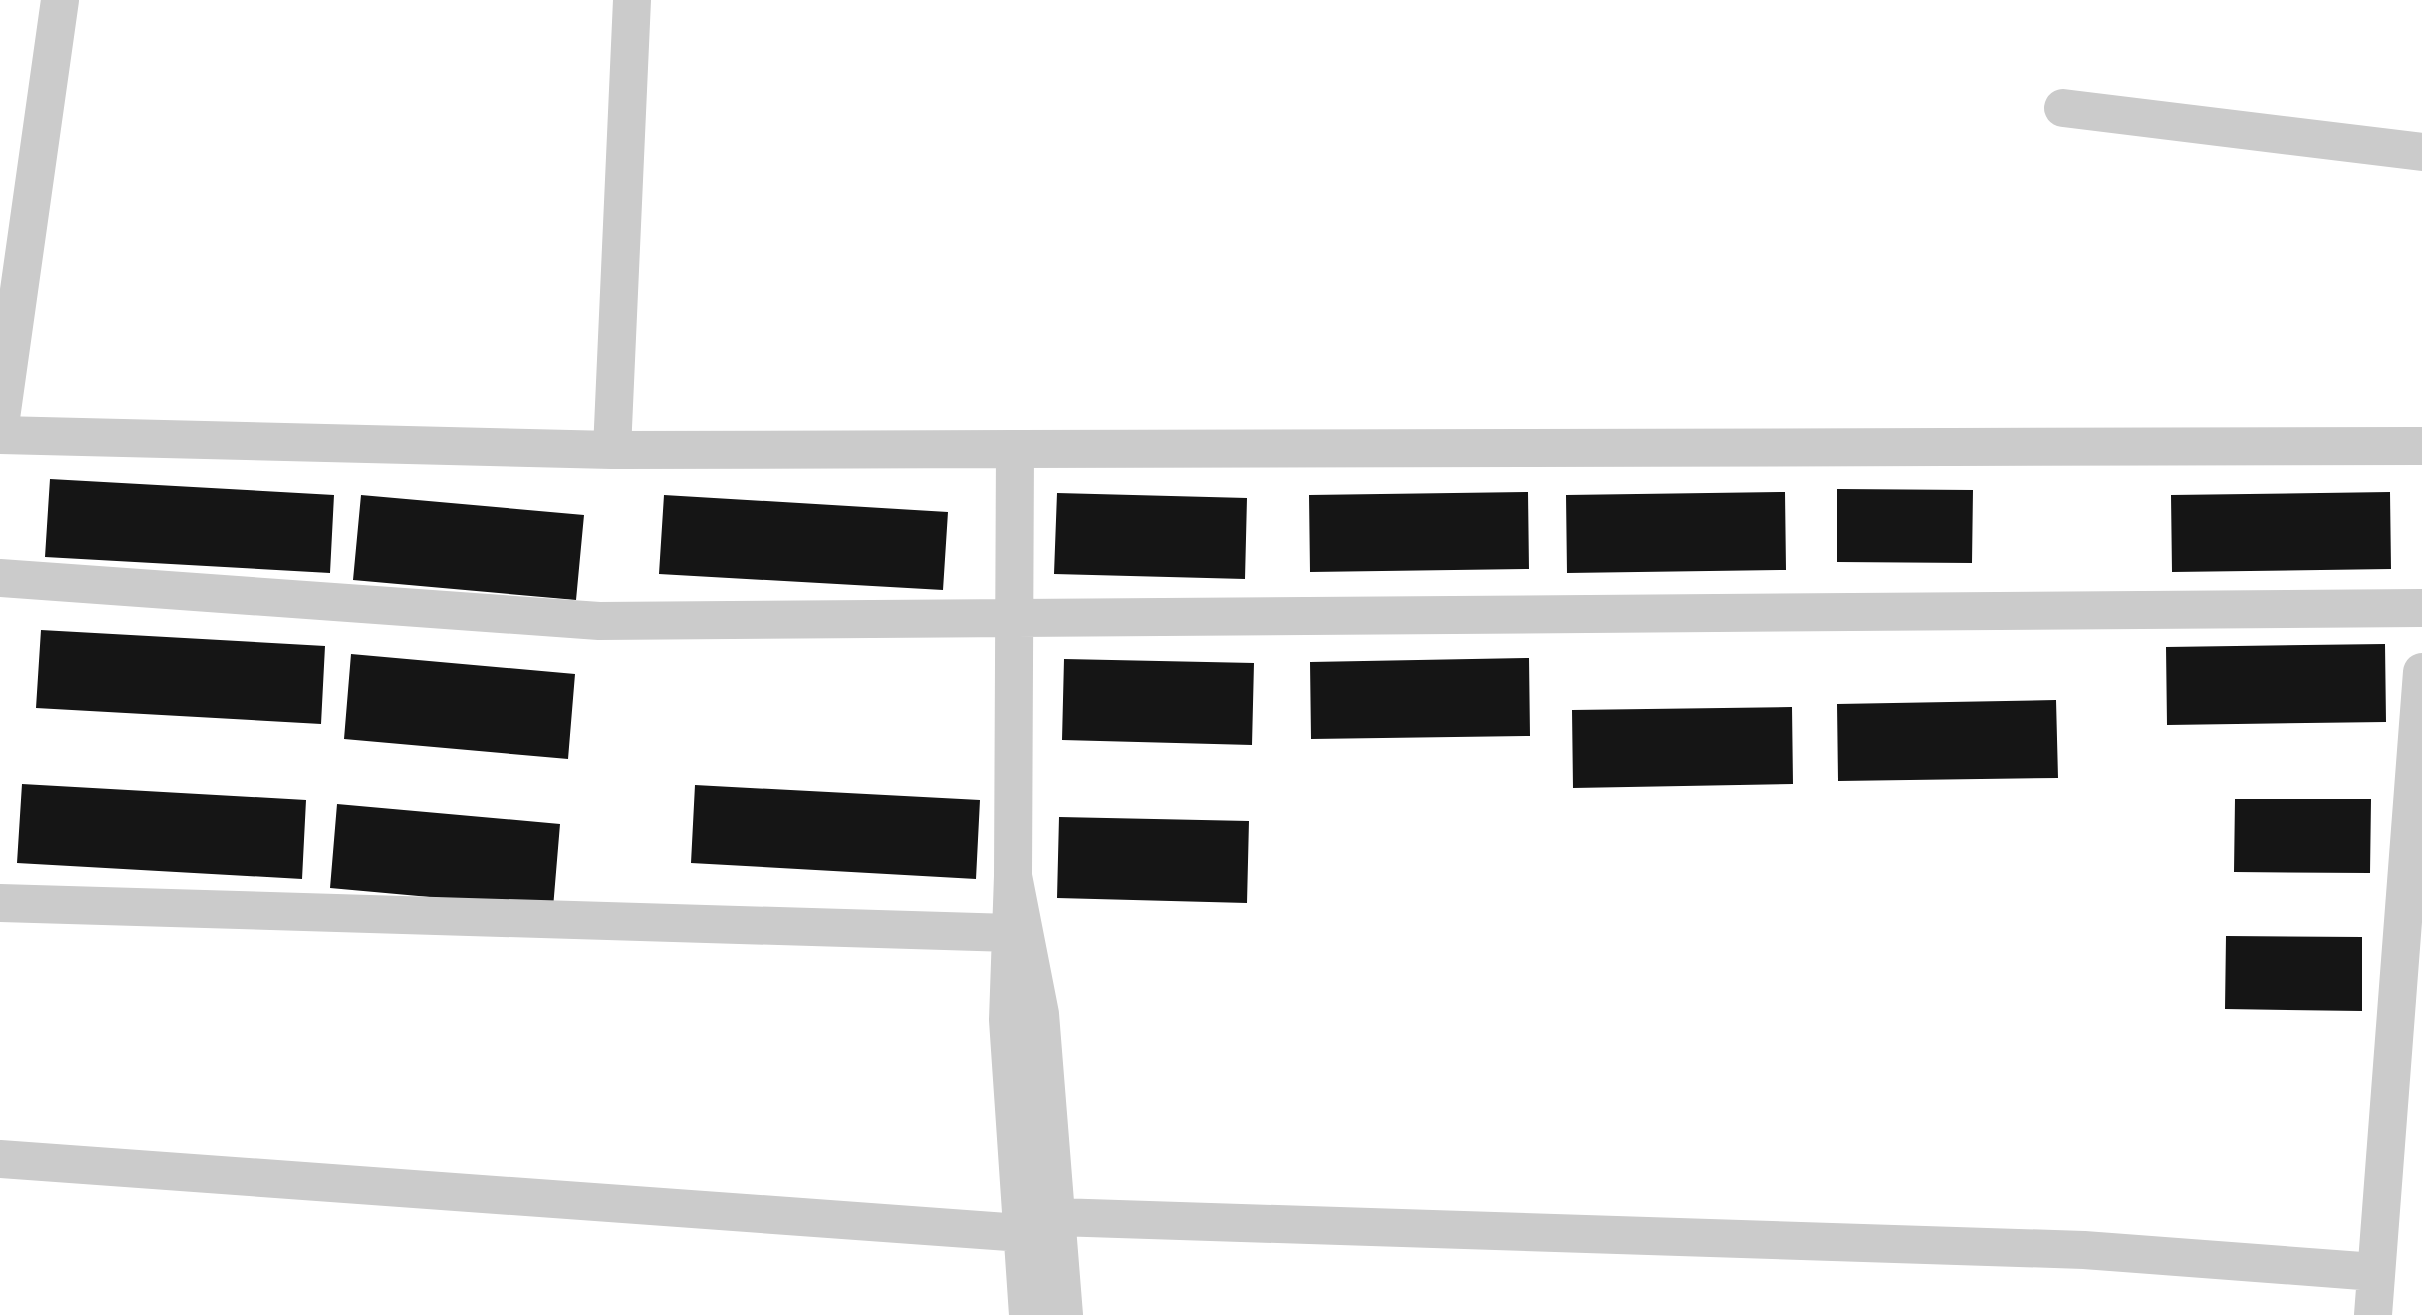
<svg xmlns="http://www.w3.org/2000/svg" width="2422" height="1315" viewBox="0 0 2422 1315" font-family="'DejaVu Sans',sans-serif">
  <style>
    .building { fill: #151515 }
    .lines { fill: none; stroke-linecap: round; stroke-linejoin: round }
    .minor { stroke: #cbcbcb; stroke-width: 38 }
  </style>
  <rect width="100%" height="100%" fill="#fff"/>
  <path class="building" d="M50,479L334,495L330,573L45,557Z
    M1837,489L1973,490L1972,563L1837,562Z
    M1528,492L1529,569L1310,572L1309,495Z
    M1785,492L1786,570L1567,573L1566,495Z
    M2390,492L2391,569L2172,572L2171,495Z
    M1057,493L1247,498L1245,579L1054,574Z
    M361,495L584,515L576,600L353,580Z
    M664,495L948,512L943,590L659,574Z
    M41,630L325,646L321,724L36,708Z
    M2385,644L2386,722L2167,725L2166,647Z
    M351,654L575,674L568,759L344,739Z
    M1529,658L1530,736L1311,739L1310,662Z
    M1064,659L1254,663L1252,745L1062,740Z
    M2056,700L2058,778L1838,781L1837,704Z
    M1792,707L1793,784L1573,788L1572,710Z
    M22,784L306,800L302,879L17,863Z
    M695,785L980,800L976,879L691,863Z
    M2235,799H2371L2370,873L2234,872Z
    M337,804L560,824L553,908L330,888Z
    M1059,817L1249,821L1247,903L1057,898Z
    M2226,936L2362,937V1011L2225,1009Z"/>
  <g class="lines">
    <path class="minor" d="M2063,108L2422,152
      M0,425L60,0
      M0,435L612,450L2422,446
      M612,450L632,0
      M0,578L599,621L2422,608
      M1013,876L1015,450
      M0,903L1011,933
      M0,1159L1022,1233
      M1057,1217L2084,1250L2375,1272
      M1028,1315L1008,1020L1013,876L1040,1014L1064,1315
      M2373,1315L2422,672"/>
  </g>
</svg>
